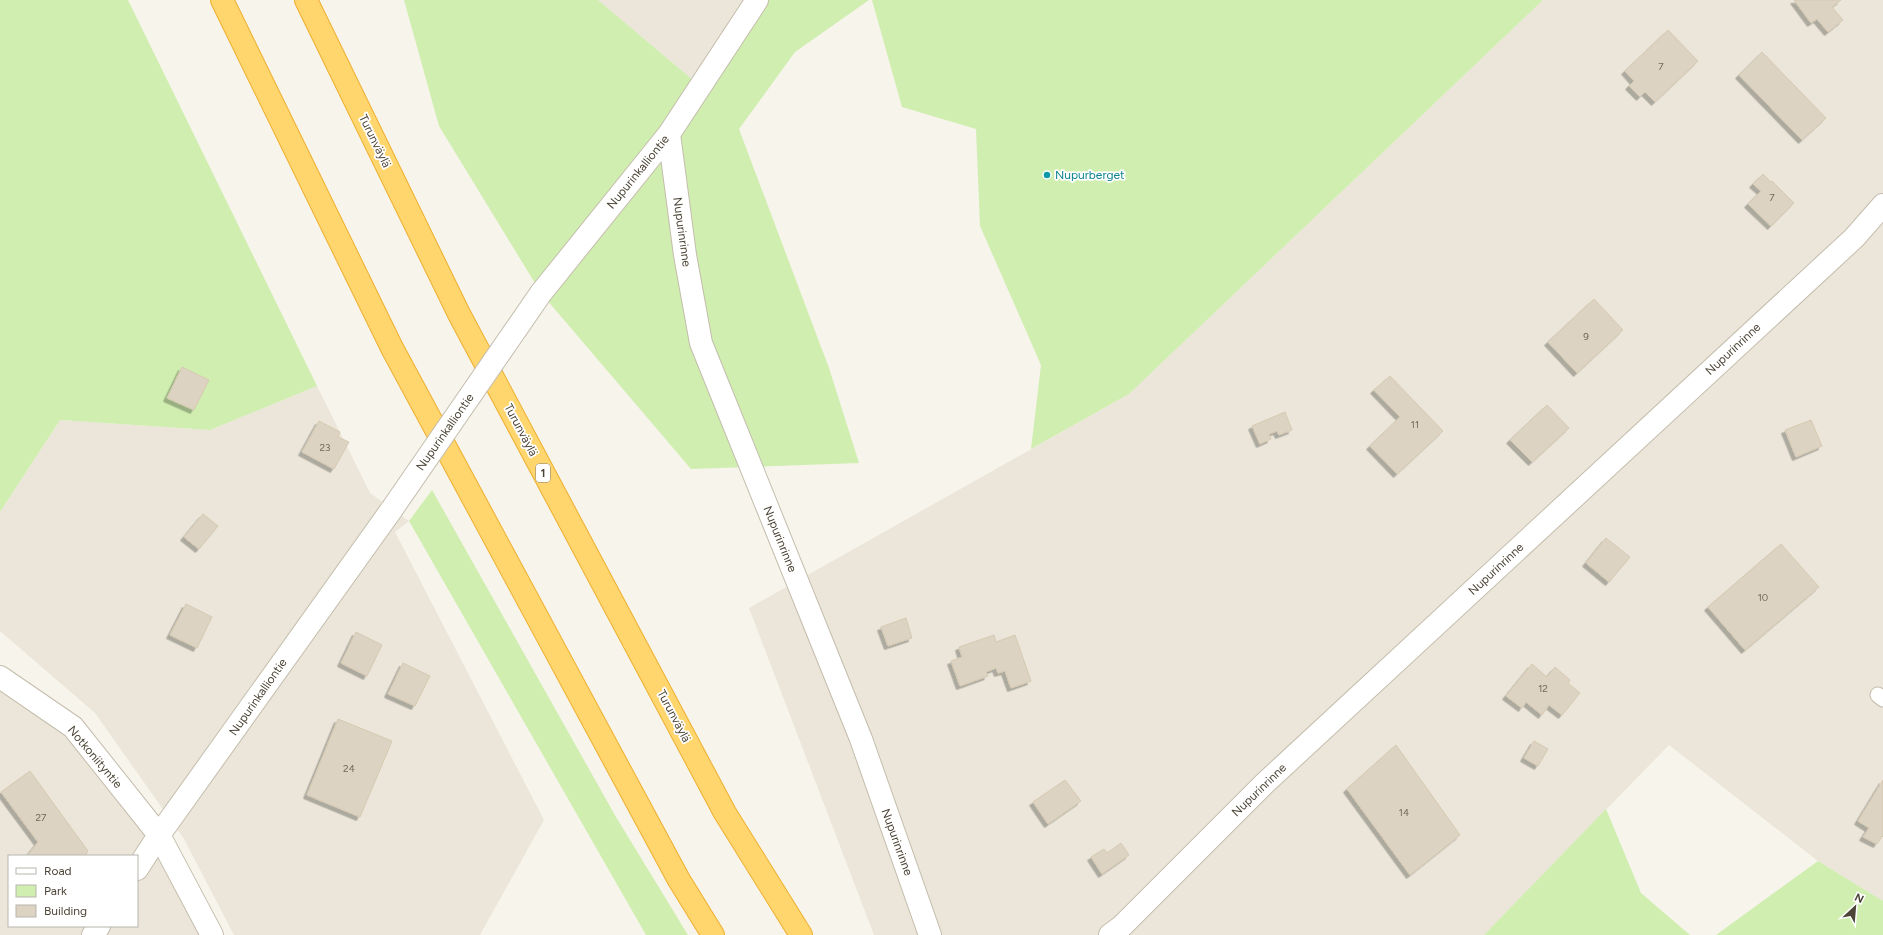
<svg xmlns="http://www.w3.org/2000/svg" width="1883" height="935" viewBox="0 0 1883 935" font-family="Figtree,sans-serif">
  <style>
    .residential { fill: #ebe6d9; fill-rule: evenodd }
    .green { fill: #d0eeb0 }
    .building { fill: #ddd3c2; stroke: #d6c9b1; filter: url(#shadow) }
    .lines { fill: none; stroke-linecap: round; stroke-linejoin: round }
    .service-casing { stroke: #c4bdac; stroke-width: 17 }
    .minor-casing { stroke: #c4bdac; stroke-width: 24 }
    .motorway-casing { stroke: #eeaf2e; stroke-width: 24 }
    .service { stroke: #fff; stroke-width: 15 }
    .minor { stroke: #fff; stroke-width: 22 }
    .motorway { stroke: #ffd56e; stroke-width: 22 }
    .minor-bridge-casing { stroke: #c4bdac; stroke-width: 24; stroke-linecap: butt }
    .minor-bridge { stroke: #fff; stroke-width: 22 }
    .culture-dot { fill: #0f9aa8; stroke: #fff; stroke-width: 1.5 }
    .labels { text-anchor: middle; stroke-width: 3.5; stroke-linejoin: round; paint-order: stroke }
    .number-label { font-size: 10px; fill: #70685a }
    .shield { fill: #fff; stroke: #827d73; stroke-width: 1 }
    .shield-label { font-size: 11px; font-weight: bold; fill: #4c4537 }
    .street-label { font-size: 12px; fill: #4c4537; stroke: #fff }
    .culture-label { font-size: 12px; fill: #0d838f; stroke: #fff; text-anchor: start }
  </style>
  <defs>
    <filter id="shadow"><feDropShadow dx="-3.5" dy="3.5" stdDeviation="0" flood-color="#0004"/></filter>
  </defs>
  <rect width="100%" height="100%" fill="#f7f4eb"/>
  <path class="residential" d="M598,0H757L700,86Z
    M1543,0H1883V901L1818,861L1669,745L1484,935H874L749,608L1129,394Z
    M317,386L370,493L409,521L395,532L544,820L480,935H234L184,839L95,713L0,631V512L60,420L210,430Z
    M0,677L73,727L159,835L205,935H0ZM9,856H137V926H9Z"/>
  <path class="green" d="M0,0H128L317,386L210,430L60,420L0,512Z
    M404,0H598L700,86L757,0H869L795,52L739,129L829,368L859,463L691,469L541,293L439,126Z
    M872,0H1543L1129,394L1031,449L1041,365L980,226L976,129L902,107Z
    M432,490L616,817L688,935H646L409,521Z
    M1606,809L1641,893L1690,935H1484Z
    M1818,861L1883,901V935H1716Z"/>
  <path class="building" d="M1794,0H1841L1832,7L1843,20L1828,32L1817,19L1811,23Z
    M1668,30L1698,61L1655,102L1645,92L1640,97L1629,86L1634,81L1625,71Z
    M1762,52L1826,118L1802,140L1739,75Z
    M1763,174L1771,182L1772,181L1794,203L1771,226L1748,204L1761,191L1753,184Z
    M1594,299L1623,330L1577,373L1548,342Z
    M182,367L209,380L194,410L167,398Z
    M1390,376L1443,431L1397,474L1370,446L1400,417L1374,390Z
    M1547,405L1569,428L1532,462L1510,440Z
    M1285,412L1292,430L1279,435L1277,431L1269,434L1271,439L1260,444L1252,426Z
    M1811,420L1822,446L1796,457L1785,430Z
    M319,421L340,432L338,437L349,442L334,469L302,452Z
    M203,514L218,526L199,549L184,537Z
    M1606,538L1630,557L1609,582L1586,563Z
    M1781,544L1819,587L1745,650L1708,607Z
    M186,604L212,617L197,648L170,635Z
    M906,618L912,638L888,646L881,627Z
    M356,632L382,645L367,676L341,663Z
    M994,635L996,642L1015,635L1031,681L1011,688L1005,671L998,673L996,668L986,672L988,676L960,686L951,661L962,657L959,647Z
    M403,663L430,676L415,706L388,694Z
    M1532,664L1547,677L1555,667L1570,680L1568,683L1580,693L1562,715L1549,705L1542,715L1526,702L1522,708L1506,696Z
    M338,719L392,741L360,817L307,795Z
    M1534,741L1548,749L1538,766L1524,758Z
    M1396,745L1460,835L1410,875L1347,789Z
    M30,771L88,851L85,856H27L38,842L1,792Z
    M1065,780L1081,801L1048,824L1033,802Z
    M1883,780V837L1882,836L1877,844L1863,837L1869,828L1858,821Z
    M1121,843L1129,855L1102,874L1091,857L1104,849L1107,853Z"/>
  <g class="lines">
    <defs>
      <path id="service" d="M1878,695L1883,699"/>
      <path id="minor" d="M669,134L685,255L701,343L861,739L930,935
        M541,293L669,134L757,0
        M0,677L73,727L159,835L212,935
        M137,869L159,835L392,509
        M93,935L99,926
        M1110,935L1121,927L1265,783L1854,238L1883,205"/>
      <path id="motorway" d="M222,0L392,348L679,880L713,935
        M306,0L459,314L725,813L801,935"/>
    </defs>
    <use href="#service" class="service-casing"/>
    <use href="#minor" class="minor-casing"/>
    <use href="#motorway" class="motorway-casing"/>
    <use href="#service" class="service"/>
    <use href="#minor" class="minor"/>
    <use href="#motorway" class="motorway"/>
    <defs>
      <path id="minor-bridge" d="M392,509L541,293"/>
    </defs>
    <use href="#minor-bridge" class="minor-bridge-casing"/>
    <use href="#minor-bridge" class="minor-bridge"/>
  </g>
  <circle class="culture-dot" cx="1047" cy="175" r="4"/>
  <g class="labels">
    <g class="number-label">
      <text x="1661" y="70">7</text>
      <text x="1772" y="201">7</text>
      <text x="1586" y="340">9</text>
      <text x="1415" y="428">11</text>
      <text x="325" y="451">23</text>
      <text x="1763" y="601">10</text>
      <text x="1543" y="692">12</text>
      <text x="349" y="772">24</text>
      <text x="1404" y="816">14</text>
      <text x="41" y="821">27</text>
    </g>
    <rect class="shield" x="536" y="464" width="14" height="18" rx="3"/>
    <g class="shield-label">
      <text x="543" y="477">1</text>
    </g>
    <g class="street-label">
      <text transform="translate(375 141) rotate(64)" y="4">Turunväylä</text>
      <text transform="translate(638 172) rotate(-51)" y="4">Nupurinkalliontie</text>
      <text transform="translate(682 232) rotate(82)" y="4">Nupurinrinne</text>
      <text transform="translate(1733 349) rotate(-43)" y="4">Nupurinrinne</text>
      <text transform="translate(521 430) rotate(62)" y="4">Turunväylä</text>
      <text transform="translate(445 432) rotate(-55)" y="4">Nupurinkalliontie</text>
      <text transform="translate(780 539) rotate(68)" y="4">Nupurinrinne</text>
      <text transform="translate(1496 569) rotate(-43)" y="4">Nupurinrinne</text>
      <text transform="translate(258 697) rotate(-55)" y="4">Nupurinkalliontie</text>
      <text transform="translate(674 716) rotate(62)" y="4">Turunväylä</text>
      <text transform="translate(95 757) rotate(50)" y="4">Notkoniityntie</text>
      <text transform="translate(1259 790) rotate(-44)" y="4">Nupurinrinne</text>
      <text transform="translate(897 842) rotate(70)" y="4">Nupurinrinne</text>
    </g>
    <g class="culture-label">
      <text x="1055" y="179">Nupurberget</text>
    </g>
  </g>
  <rect x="8" y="855" width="130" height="72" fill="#ffffff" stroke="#b7b5af"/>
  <rect x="16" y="868" width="20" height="6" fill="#ffffff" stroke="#b7b5af"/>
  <text x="44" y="875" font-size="12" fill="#4c4537">Road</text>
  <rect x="16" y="885" width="20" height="12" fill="#d0eeb0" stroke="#b7b5af"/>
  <text x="44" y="895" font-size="12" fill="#4c4537">Park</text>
  <rect x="16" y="905" width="20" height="12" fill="#ddd3c2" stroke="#b7b5af"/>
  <text x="44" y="915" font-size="12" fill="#4c4537">Building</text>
  <g transform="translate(1855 907) rotate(26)" stroke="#ffffff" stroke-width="3" paint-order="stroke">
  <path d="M0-3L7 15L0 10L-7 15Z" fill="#4c4537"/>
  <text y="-6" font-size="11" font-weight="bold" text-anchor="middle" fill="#4c4537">N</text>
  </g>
</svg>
